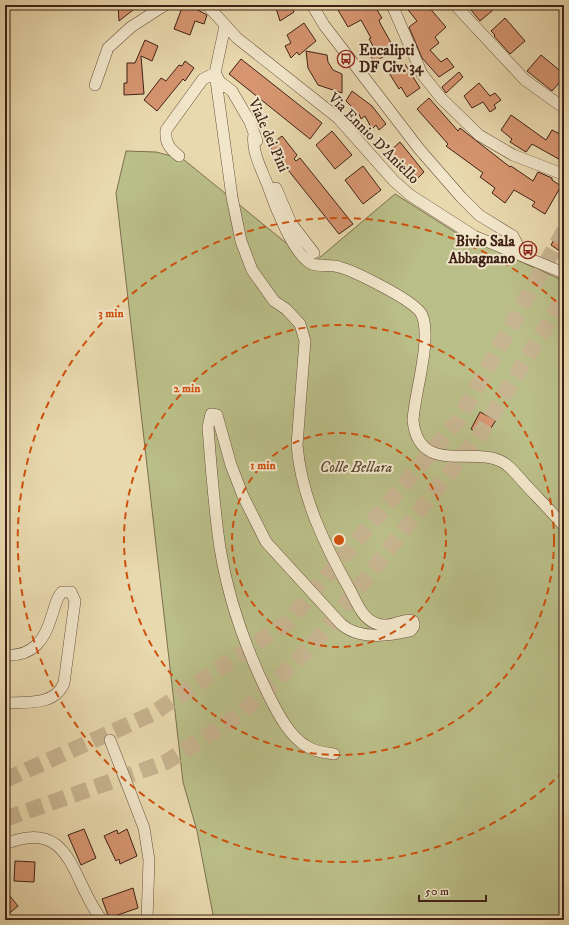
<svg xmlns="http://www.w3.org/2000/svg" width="569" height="925" viewBox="0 0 569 925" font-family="'IM FELL DW Pica',serif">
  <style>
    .green { fill: #babe88; stroke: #7c704f }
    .building { fill: #d79671; stroke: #3f2116 }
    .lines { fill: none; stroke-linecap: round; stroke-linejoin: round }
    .highway-tunnel { stroke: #c7b490; stroke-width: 16; stroke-dasharray: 16 8; stroke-linecap: butt }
    .minor-casing { stroke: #6a4f3c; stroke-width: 12 }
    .minor { stroke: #f1e6ca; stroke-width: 11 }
    .ring { fill: none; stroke: #cf510e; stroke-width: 2; stroke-dasharray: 7 5 }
    .labels { text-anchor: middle; stroke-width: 4; stroke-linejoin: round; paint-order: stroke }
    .poi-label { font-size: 15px; font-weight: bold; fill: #3f2116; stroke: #f1e6ca; text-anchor: start }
    .street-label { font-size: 15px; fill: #3f2116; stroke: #f1e6ca }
    .park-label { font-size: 15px; font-style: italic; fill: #5e4832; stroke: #f1e6ca }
    .centre { fill: #cf510e; stroke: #f1e6ca; stroke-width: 2 }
    .ring-label { font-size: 12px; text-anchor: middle; font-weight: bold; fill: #cf510e; stroke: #f1e6ca; stroke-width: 4; stroke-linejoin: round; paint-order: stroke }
  </style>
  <rect width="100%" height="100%" fill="#e9d9ae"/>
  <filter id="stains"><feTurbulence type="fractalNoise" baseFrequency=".005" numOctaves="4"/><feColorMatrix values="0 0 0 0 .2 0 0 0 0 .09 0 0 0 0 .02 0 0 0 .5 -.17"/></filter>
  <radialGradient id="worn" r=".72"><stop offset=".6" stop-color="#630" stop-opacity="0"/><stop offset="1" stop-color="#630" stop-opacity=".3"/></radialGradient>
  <path class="green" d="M126,151L156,152L183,159L312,264L395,194L455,232L564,281V920H214L197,831L183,782L116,193Z"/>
  <path class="building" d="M118,5H131L133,10L119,21Z
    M183,5L196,9L207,15L204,24L195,21L190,35L174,29Z
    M275,5H291L294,12L280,21Z
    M335,5H356L358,9L366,5H374L382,18L379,20L380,23L395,50L374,62L367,49L373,46L369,39L371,38L361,20L348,27Z
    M404,5H427L446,27L435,37L439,43L430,50L441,62L447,58L454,67L439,77L422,58L409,27L417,21Z
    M467,5H489L493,10L480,21Z
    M505,18L525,41L510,54L494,36L495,35L491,31Z
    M304,23L316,41L299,55L297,52L291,58L285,46L291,43L287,35Z
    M145,40L158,46L152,61L141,56L144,94L124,95V83H127V63H135Z
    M306,51L327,55L328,62L333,70L342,74V93L318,85L308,68Z
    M541,55L564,74V77L552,91L527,71Z
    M241,59L322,123L310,139L229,74Z
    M185,61L194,68L185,81L183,79L157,111L144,100L161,78L166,81L179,65L182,66Z
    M405,64L420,88L407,97L401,87L399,89L389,73Z
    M459,72L463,77L446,93L442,87Z
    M479,83L490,96L495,93L501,100L494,105L496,108L490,112L483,102L472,108L464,96Z
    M352,91L372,106L386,124L379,130L376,125L372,129L365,116L361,119L359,114L346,101Z
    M429,98L458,131L460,128L510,167L511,166L533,181L538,172L552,178V180L561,186L545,214L532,206L535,202L514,190L505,203L492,193L495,188L480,177L483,173L446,146L448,144L417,109Z
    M511,115L546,140L552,130L564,136V162L532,144L526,152L510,142L512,139L501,130Z
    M332,131L352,155L335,169L316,145Z
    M282,136L297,155L294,159L296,161L300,158L353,224L339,234L269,146Z
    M400,142L424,172L415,181L390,151Z
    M363,166L381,190L363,204L345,180Z
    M556,236L564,242V254L551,245Z
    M480,412L496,420L489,431L483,432L481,435L471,429Z
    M84,829L96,858L81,865L68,835Z
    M127,829L137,856L120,864L119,859L116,861L104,836L117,830L118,834Z
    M15,861L35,862L34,882L14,881Z
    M133,888L138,908L109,918L102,899Z
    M5,890L18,906L5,917Z"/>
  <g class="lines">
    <path class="highway-tunnel" d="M5,780L152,714L288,622L459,419L564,231
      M5,819L166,762L241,714L312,646L481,433L564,297"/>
    <defs>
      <path id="minor" d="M207,5L237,38L338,118L394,181L410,195L474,236L564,273
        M312,5L324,25L420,150L461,197L479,215L513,236L518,246V254
        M392,5L422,74L441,98L479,135L513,155L560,173
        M455,5L525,80L564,108
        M225,26L215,73L220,82L232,91L250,122L257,141
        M95,85L108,48L131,27L165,5
        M254,134C251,151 262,170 268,186C274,204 294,256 312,264C320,267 331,264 339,267C354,271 416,301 422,315C432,340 415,391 413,420C419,479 478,442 507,465C513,470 519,477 524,483C537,497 551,511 564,526
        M179,156C169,148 165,143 166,130L203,79L215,73L232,197L241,241L252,270L274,301L286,309L300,324L305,341L297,445C301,496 325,546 350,590C356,601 362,618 375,623C390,630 404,617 413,621C415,625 414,628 410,631C388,636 359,640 341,624L266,542L243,496L231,465L217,415L211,414L208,427C211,467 214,508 220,548C228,598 246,649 268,694C277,712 290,738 308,747C316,752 325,753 334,754
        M276,188L291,223L314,253
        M5,655C33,657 45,640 52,615C55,607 56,598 62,592H71L75,601L64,683C55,706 26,702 5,703
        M110,740L144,828L149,860L147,920
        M5,844C73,816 71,882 102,920"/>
    </defs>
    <use href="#minor" class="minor-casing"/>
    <use href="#minor" class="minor"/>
  </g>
  <g class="ring">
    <circle cx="339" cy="540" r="107"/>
    <circle cx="339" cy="540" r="215"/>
    <path d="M563 772A322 322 0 1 1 563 308"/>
  </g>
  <defs>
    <symbol id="bus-ring" viewBox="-11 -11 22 22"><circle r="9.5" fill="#f1e6ca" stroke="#8f2418" stroke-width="1.5"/><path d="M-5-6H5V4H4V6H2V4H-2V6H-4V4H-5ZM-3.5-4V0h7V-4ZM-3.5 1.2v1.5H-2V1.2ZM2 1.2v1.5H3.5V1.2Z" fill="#8f2418"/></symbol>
  </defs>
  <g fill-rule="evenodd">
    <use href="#bus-ring" x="336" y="49" width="20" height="20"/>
    <use href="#bus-ring" x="518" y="240" width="20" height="20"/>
  </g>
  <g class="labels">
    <g class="poi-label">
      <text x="359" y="55">Eucalipti<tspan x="359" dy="17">DF Civ. 34</tspan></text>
      <text x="515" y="246" text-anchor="end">Bivio Sala<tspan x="515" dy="17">Abbagnano</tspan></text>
    </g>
    <g class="street-label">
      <text transform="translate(269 135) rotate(66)" y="5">Viale dei Pini</text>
      <text transform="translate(374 138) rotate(45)" y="5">Via Ennio D'Aniello</text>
    </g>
    <g class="park-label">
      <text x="356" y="472">Colle Bellara</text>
    </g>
  </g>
  <circle cx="339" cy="540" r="6" class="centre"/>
  <g class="ring-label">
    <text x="111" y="317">3 min</text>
    <text x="187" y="392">2 min</text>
    <text x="263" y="469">1 min</text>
  </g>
  <rect width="569" height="925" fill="none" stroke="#e9d9ae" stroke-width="20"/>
  <rect x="6" y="6" width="557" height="913" fill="none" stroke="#3f2116" stroke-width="2"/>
  <rect x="10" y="10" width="549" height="905" fill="none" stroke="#3f2116"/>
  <path d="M419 895v6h67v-6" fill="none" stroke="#3f2116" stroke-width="2"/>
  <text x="425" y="895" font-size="12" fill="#3f2116" stroke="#f1e6ca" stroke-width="3" paint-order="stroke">50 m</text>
  <rect width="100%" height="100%" filter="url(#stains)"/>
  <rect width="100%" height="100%" fill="url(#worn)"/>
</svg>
